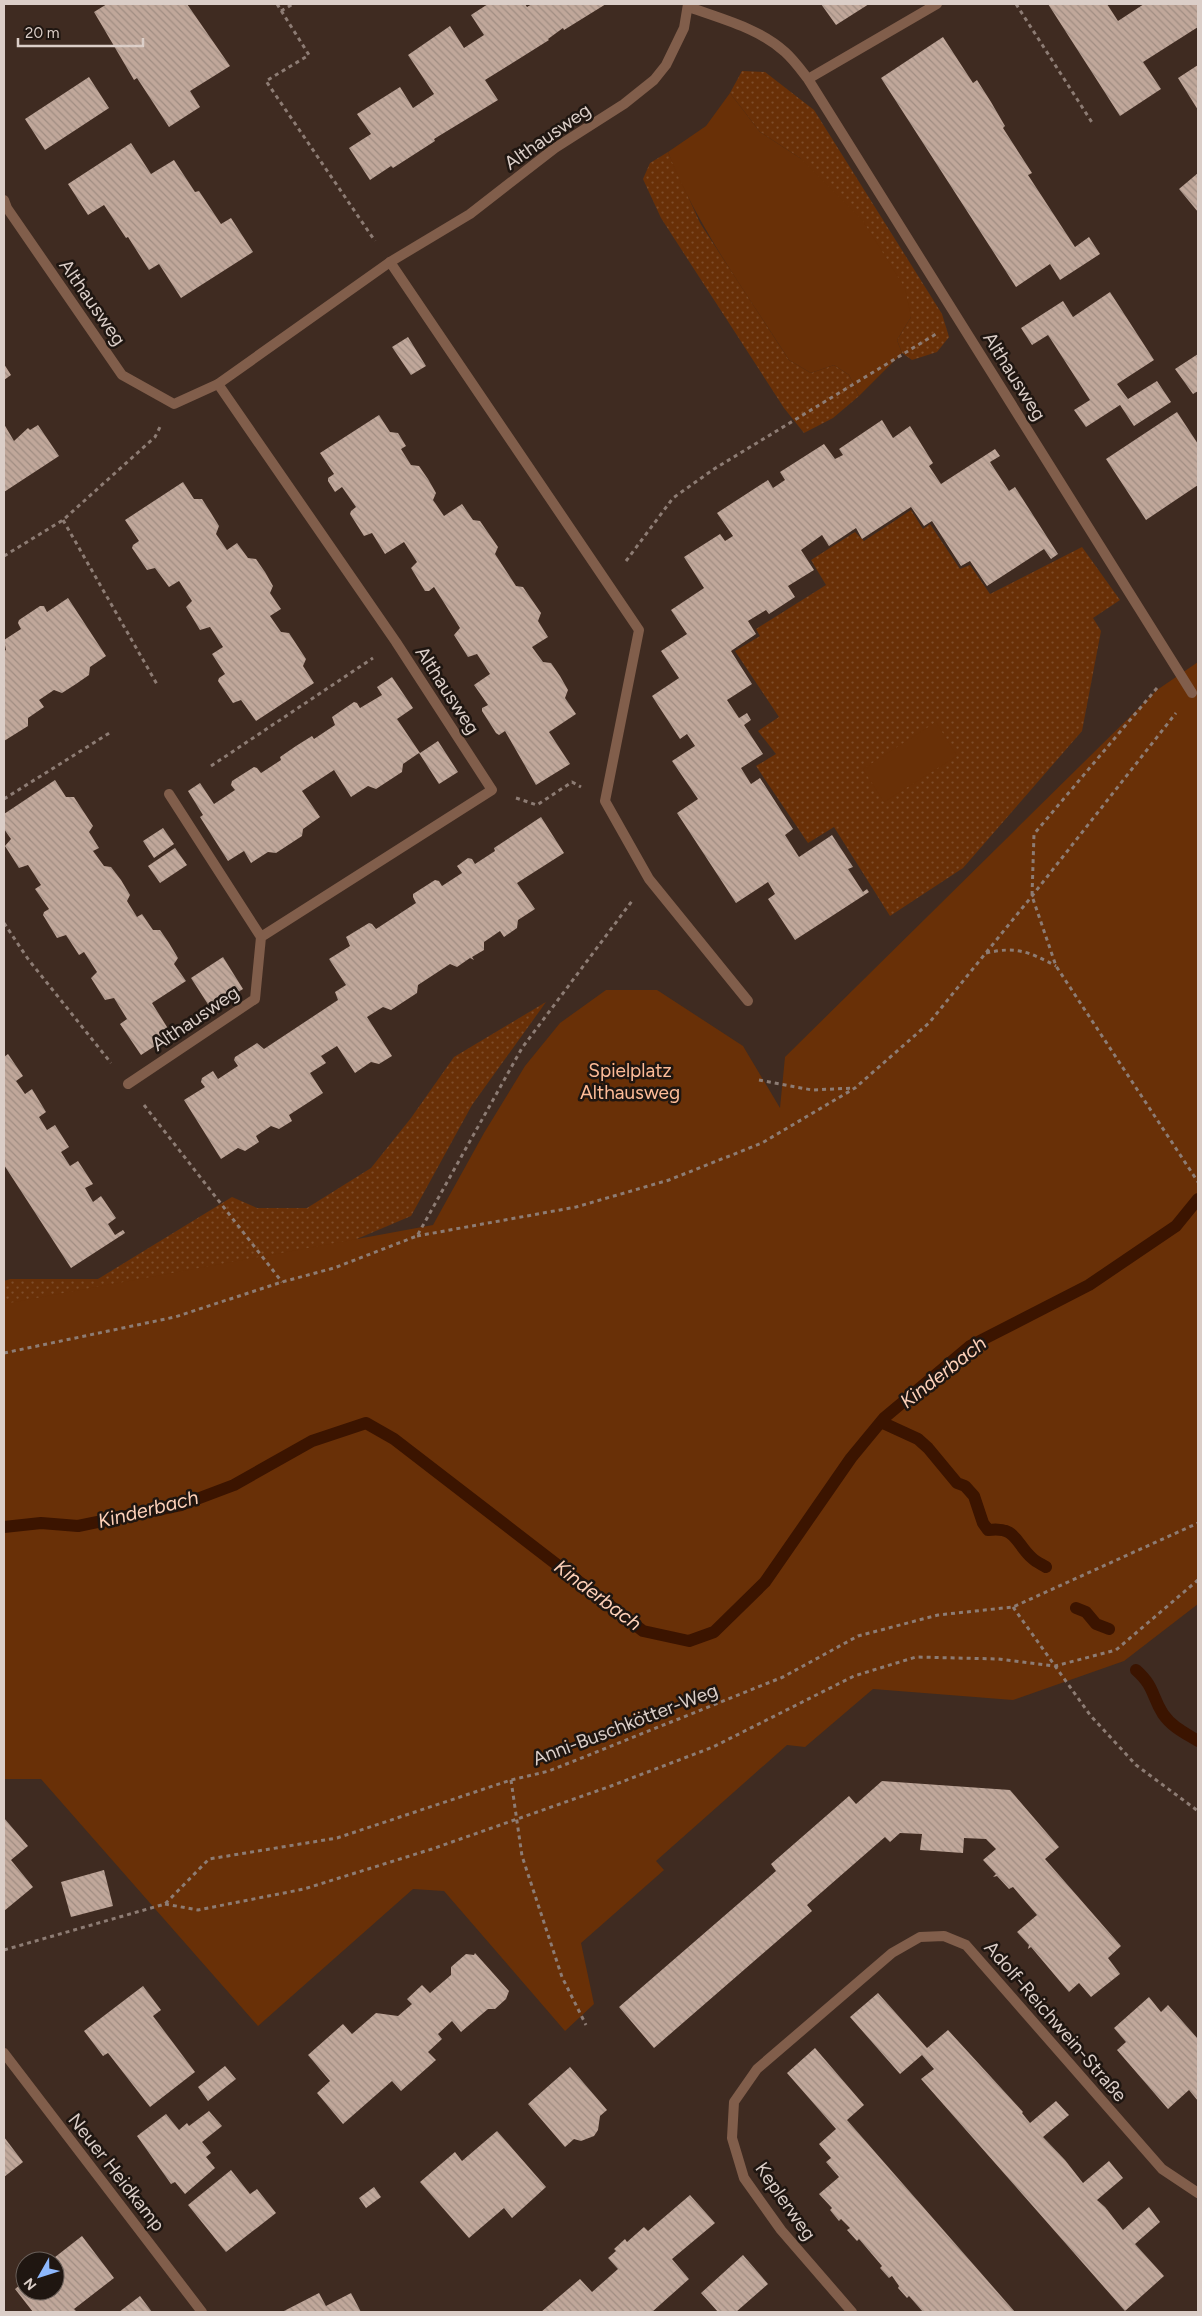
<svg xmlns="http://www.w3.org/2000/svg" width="1202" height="2316" viewBox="0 0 1202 2316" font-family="Figtree,sans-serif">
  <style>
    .grass { fill: url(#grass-dots) }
    .green { fill: #693007 }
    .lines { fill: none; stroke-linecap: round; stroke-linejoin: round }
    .stream { stroke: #3b1400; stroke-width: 12 }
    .building { fill: url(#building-back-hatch) }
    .path { stroke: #8d7c74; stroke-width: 3; stroke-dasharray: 4 4; stroke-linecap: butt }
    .lane { stroke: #815e4b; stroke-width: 10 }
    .street { stroke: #815e4b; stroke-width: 10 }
    .labels { text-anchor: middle; stroke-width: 5; stroke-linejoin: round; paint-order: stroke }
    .street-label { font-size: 19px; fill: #dbcec8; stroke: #1f1611 }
    .park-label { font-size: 19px; fill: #febc98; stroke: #1f1611 }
    .water-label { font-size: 20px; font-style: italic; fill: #fdd0b8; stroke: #1f1611 }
  </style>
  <defs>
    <pattern id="grass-dots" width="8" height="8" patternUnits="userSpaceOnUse" patternTransform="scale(1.25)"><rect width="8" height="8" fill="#693007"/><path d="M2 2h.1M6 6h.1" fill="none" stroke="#7e4d2a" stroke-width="1.8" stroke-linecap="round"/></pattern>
    <pattern id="building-back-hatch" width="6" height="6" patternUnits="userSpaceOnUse" patternTransform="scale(1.25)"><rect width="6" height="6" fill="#c0a79a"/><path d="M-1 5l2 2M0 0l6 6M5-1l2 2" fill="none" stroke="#a08d82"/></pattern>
  </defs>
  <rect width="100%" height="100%" fill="#3f2b21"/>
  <path class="grass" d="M742,71L765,72L814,110L942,314L949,337L937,352L912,360L902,353L897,340L911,317L800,158L760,132L730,93Z
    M668,152L700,223L789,360L811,373L834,365L849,375L859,396L833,418L804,433L784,408L661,218L643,179L650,163Z
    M911,510L923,529L930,524L960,569L970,565L990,594L1082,547L1120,600L1093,618L1101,631L1082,731L963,868L890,916L834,827L808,843L756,766L776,754L758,731L779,717L735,651L760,636L756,629L826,585L811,560L855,532L864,541Z
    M546,1002L472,1105L411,1216L331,1250L4,1349V1281L10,1279H98L232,1197L257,1208H307L371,1168L411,1118L454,1057Z"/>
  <path class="green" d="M730,93L760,132L800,158L863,221L905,288L911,317L897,340L902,353L859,396L849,375L834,365L811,373L789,360C746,292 697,227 668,152L706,126Z
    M1198,662V1604L1124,1661L1013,1700L873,1689L805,1747L787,1745L656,1861L664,1870L581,1943L594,2004L565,2031L444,1891L413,1889L258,2026L41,1779H4V1304L433,1225L484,1133L525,1066L560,1023L606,990H657L743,1046L780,1108L785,1057L1157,690Z
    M936,722L957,756L884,802L863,769Z"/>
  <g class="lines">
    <path class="stream" d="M881,1422L918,1439L928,1448L957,1483L965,1486L974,1496L983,1523L988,1530C1017,1526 1015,1543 1032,1558C1036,1562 1041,1564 1046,1567
      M4,1527L41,1523L78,1526L181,1505L234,1485L312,1441L366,1423L394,1439L643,1631L689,1641L714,1632L765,1582L851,1458L884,1418L970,1346L1089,1285L1176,1226L1198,1199
      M1076,1608L1086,1612L1096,1624L1109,1629
      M1136,1670C1155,1687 1151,1695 1163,1714C1172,1727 1185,1733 1198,1741"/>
  </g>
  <path class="building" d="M107,4H187L230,66L190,91L200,107L169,127L137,78L134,80L94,12Z
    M488,4H525L527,7L532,4H606L564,30L563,28L548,39L549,40L485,80L498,100L434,139L435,141L393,168L391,166L370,180L349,148L371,134L357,114L400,87L413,108L434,94L408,55L450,26L464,48L484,35L471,15Z
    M821,4H869L836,25Z
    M1048,4H1107L1118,21L1144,4H1198V27L1143,62L1161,89L1120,116Z
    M943,37L973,83L977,80L991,102L1005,126L1003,128L1032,173L1028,175L1075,247L1089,237L1100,254L1060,280L1050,264L1016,287L881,78Z
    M1198,65V110L1178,78Z
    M89,77L109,108L45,150L25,119Z
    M131,143L151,174L174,160L195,192L199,191L221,224L231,218L253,252L181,298L159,264L149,270L128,237L126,238L104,205L88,215L68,184Z
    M1198,173V212L1179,189Z
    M1110,292L1154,360L1117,384L1128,399L1157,381L1171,402L1134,426L1120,405L1086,427L1074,410L1090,400L1048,335L1032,345L1021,328L1063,301L1073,317Z
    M408,337L426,366L411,375L392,347Z
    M1198,354V391L1193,394L1175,369Z
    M4,364L11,375L4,380Z
    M1177,412L1198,444V485L1146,520L1106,459Z
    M379,415L390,432L398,433L406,446L401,449L411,465L419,466L428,479L436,493L433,500L444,516L462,504L473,520L480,521L498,547L495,554L516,586L523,587L541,613L538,621L548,637L532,647L543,662L551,663L560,676L568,690L565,698L576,714L549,732L570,764L536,785L505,731L499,735L496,733L482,711V708L488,705L474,685L490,674L477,654L468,657L454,635L460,628L434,587L429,591H425L411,568L417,562L404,542L385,554L372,533L364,536L350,514L351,511L356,507L342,487L335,492L328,481V478L334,474L320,453Z
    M882,420L893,438L910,426L933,463L929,466L941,484L995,449L1000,456L990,462L1009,491L1015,487L1058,554L1051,559L1044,549L987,586L970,561L961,566L932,521L924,526L911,507L862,539L856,528L829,546L822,535L801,550L814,570L788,586L795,597L769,614L766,610L748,621L756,634L731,651L752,684L727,700L739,718L747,713L751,720L744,725L763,754L741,768L751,784L760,778L793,829L785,835L799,857L832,835L853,867L848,869L863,892L867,889L869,892L795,940L768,899L775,894L768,882L736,903L677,813L698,799L672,761L695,746L687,734L680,739L652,696L679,678L661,651L687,634L671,610L704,588L684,557L720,534L725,541L733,536L717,513L768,480L773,488L785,480L780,472L824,444L835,459L843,455L839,449Z
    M4,424L14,441L28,428L30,430L38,425L59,456L4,492Z
    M183,482L194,499H202L211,513L219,526L216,534L227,550L237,543L248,558L256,559L265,572L273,586L270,593L281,609L270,616L281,632L289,633L306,659L303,666L314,683L256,721L241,700L233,703L218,681L219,678L225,674L212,654L223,647L210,627L200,630L186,607L192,601L179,581L169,587L155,568L147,570L132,548L133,545L139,541L125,520Z
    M68,598L106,656L90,667L89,675L76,684L62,693L54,690L39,700L44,707L28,718V726L4,741V651L6,650L4,640L21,629L18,623L19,620L40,606H44L47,612Z
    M392,677L413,708L397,719L420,753L438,741L458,772L439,784L419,753L403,764L402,772L376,789L368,786L351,797L334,770L302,791L320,817L303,829L302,836L276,853L268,852L251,863L244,851L228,861L200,817L203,815L188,791L200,783L214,804L235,790L231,785L232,781L254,767L257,768L261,773L281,760L280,757L296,746L312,736L314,739L335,725L332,717L354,702L357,703L360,708L382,695L377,687Z
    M55,780L66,797H74L93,826L89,832L99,848L93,851L104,866L111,867L121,880L130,895L127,901L137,917L142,914L153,930H160L169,943L178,958L174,964L186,981L152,1003L172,1035L141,1055L120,1024L127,1019L114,998L105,1000L91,978L97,972L84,952L79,955L66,935L57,938L43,915L44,912L49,909L35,889L41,885L28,865L19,868L5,846L11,839L4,829V814Z
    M541,817L564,853L517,883L535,909L518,920L517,928L504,937L500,931L484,942V950L472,957L474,960L470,958L457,967L450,964L418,985L417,993L391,1010L383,1007L367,1017L392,1056L379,1064L371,1062L355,1073L337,1046L321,1056L326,1063L310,1073L323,1093L289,1115L292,1121L279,1129L271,1126L256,1136L259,1142L245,1151L238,1148L221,1159L184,1100L205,1087L201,1082L202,1078L213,1071L218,1079L238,1066L234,1060L235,1057L257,1043L264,1049L338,1000L335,992L346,985L329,959L350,946L346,937L369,923L372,924L376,929L416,903L413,897V894L435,880L439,881L442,886L462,873L457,866L468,858L472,859L475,864L495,851L494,848Z
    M163,828L174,844L154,858L143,841Z
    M175,848L187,865L160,883L148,866Z
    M223,957L243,989L211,1009L191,978Z
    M8,1054L23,1076L16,1081L25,1094L32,1089L46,1112L39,1117L47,1130L55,1125L69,1147L61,1152L70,1166L78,1161L93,1184L85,1188L93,1202L101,1196L116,1218L108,1224L115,1235L123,1230L125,1233L71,1268L4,1165V1057Z
    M882,1781L1010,1790L1059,1847L1045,1859L1121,1946L1108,1958L1120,1974L1091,1997L1079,1983L1069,1992L1031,1947L1028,1949L1029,1945L1017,1932L1037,1915L1013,1887L1009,1889L997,1876L993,1877L996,1874L983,1860L996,1849L986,1839L964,1838L963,1853L920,1850L922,1834L900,1833L890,1842L885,1837L807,1905L812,1911L654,2048L619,2007L776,1871L771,1864L849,1796L856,1804Z
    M4,1818L28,1846L11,1860L33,1887L4,1911Z
    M104,1870L113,1906L71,1917L61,1882Z
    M475,1953L509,1991L506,1999L495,2009H488L461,2032L452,2021L438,2034L442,2039L428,2052L436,2060L401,2091L392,2081L343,2124L317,2093L330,2081L308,2055L343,2024L352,2034L376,2013L398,2016L412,2004L407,1999L422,1985L430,1993L451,1975V1967L466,1954L474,1955Z
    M143,1986L161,2010L153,2016L195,2072L150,2107L108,2053L103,2056L84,2031Z
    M878,1993L927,2048L948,2030L1023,2112L1022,2113L1030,2123L1056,2101L1069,2115L1043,2137L1065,2160L1083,2183L1109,2161L1123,2178L1097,2200L1105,2207L1123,2230L1149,2207L1160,2222L1135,2244L1164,2276L1125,2311L921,2079L934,2069L922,2055L900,2074L850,2017Z
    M1149,1997L1161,2012L1168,2005L1198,2039V2101L1189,2090L1168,2109L1117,2050L1126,2042L1114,2028Z
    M815,2048L864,2105L847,2120L1015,2312H923L909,2296L907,2298L898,2288L899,2286L892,2276L889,2278L880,2268L882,2266L859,2239L857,2241L847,2230L850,2228L841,2219L839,2221L830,2210L832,2208L819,2194L839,2177L826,2162L831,2158L819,2144L836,2129L787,2073Z
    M225,2066L236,2079L208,2101L198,2087Z
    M570,2067L607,2110L600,2116L598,2130L594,2136L581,2141L574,2139L565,2147L528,2104Z
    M209,2111L222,2126L202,2142L211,2153L206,2157L215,2168L185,2194L175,2182L171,2184L137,2136L166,2114L179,2130L187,2123L189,2126Z
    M497,2131L546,2187L512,2218L504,2208L469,2238L420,2182L455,2152L462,2161Z
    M4,2137L23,2162L4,2177Z
    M231,2170L250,2194L257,2189L276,2213L226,2252L188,2205Z
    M374,2187L381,2197L366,2208L359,2198Z
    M690,2195L715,2223L672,2259L689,2279L652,2312H541L580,2279L592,2292L618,2269L608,2258L616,2251L614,2249L625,2239L627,2242L644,2227L648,2231Z
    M82,2236L114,2278L74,2309L77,2312H33L15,2289L25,2281V2291H55V2261H50Z
    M743,2255L768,2284L736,2312H718L701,2293Z
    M319,2293L326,2306L351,2293L361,2312H282Z
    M140,2296L152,2312H119Z"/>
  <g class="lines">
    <path class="path" d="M277,4L309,55L266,81L375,241
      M1016,4L1093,124
      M281,11L293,4
      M63,520L158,686
      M4,556L63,520L155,437L160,427
      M626,561L673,498L714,469L936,334
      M1157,688L1034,834L1032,896L1056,966L1198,1182
      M211,766L373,658
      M516,798L537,805L572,782L581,787
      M4,799L111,732
      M4,923L28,959L111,1063
      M986,953C1017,946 1029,952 1056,966
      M759,1080L812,1090L854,1088
      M144,1105L282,1282
      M417,1236L576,1207L669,1180L762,1143L855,1088L929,1023L1032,896L1176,713
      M4,1353L175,1317L282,1282L334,1268L417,1236L522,1048L632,901
      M1013,1607L1090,1715L1136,1765L1198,1811
      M511,1780L522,1856L562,1977L586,2025
      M165,1904L198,1910L304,1889L432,1849L611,1786L713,1747L854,1676L916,1657L998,1659L1055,1666L1116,1650L1198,1580
      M4,1950L165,1904L209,1859L337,1838L511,1780L549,1771L783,1677L858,1636L938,1615L1013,1607L1198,1523"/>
    <path class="lane" d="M689,7C721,19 759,28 785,52C794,60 801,70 808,79L1192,693
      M808,79L937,4
      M390,262L639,630L605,801L649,879L748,1001
      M169,794L261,937L492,790L396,642L218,384
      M128,1084L255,999L261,937"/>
    <path class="street" d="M4,200L7,208L122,375L174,404L218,384L390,262L470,214L555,148L624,104L654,80L666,65L684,28L688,4
      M4,2053L202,2312
      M852,2312L781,2230L744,2178L732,2138L734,2102L757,2069L892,1953L920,1937L944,1936L966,1945L1162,2169L1198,2193"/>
  </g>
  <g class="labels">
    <g class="street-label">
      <text transform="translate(547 136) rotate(-35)" y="7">Althausweg</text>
      <text transform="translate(93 302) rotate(55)" y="7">Althausweg</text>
      <text transform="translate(1015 376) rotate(58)" y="7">Althausweg</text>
      <text transform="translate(448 690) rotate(57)" y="7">Althausweg</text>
      <text transform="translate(195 1018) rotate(-34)" y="7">Althausweg</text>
      <text transform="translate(625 1724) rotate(-21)" y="7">Anni-Buschkötter-Weg</text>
      <text transform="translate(1056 2021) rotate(49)" y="7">Adolf-Reichwein-Straße</text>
      <text transform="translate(117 2172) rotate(52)" y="7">Neuer Heidkamp</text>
      <text transform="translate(786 2201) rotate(55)" y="7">Keplerweg</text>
    </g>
    <g class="park-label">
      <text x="630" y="1077">Spielplatz<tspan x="630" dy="22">Althausweg</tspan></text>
    </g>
    <g class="water-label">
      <text transform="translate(943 1372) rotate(-38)" y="7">Kinderbach</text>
      <text transform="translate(148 1509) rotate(-14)" y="7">Kinderbach</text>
      <text transform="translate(598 1595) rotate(37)" y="7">Kinderbach</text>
    </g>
  </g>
  <rect width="1202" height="2316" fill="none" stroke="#dbcec8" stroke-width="10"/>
  <g transform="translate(40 2276) rotate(231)"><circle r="24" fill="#1f1611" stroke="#6a605a"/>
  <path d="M0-4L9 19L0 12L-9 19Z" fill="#8eb8fd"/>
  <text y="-8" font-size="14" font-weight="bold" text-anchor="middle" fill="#dbcec8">N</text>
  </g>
  <path d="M18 38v8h125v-8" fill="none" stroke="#dbcec8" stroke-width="2.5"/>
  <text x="25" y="38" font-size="15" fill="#dbcec8" stroke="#1f1611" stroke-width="4" paint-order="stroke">20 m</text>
</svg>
